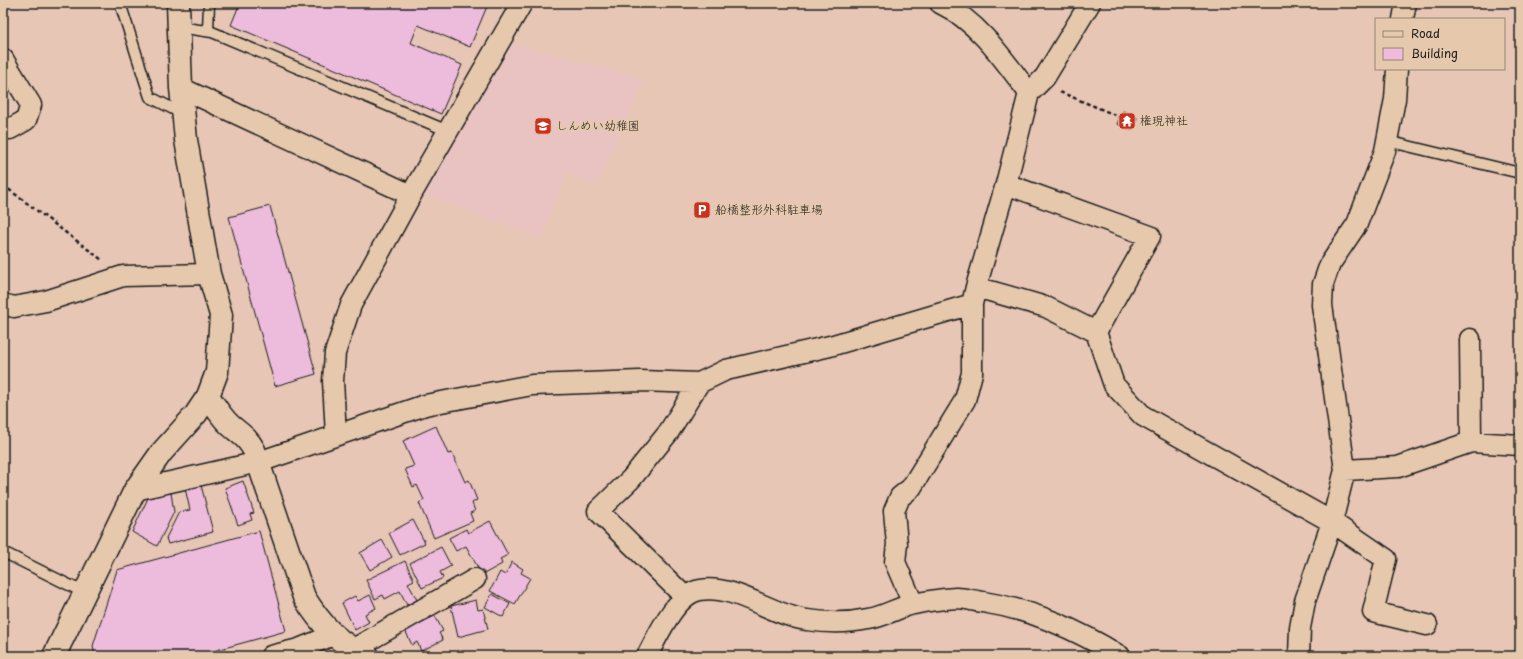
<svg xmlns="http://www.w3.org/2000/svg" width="1523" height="659" viewBox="0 0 1523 659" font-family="'Playpen Sans','Klee One',sans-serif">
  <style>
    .built { fill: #e9c3c1 }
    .building { fill: #edbbdb; stroke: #1c1c1c }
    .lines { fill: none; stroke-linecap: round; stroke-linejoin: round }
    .service-casing { stroke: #1c1c1c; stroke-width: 13 }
    .minor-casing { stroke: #1c1c1c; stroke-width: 23 }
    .tertiary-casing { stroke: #1c1c1c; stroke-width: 25 }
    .path { stroke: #1c1c1c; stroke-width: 2.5; stroke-dasharray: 4 3; stroke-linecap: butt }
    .service { stroke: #e6c9ad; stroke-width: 10 }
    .minor { stroke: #e6c9ad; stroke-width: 20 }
    .tertiary { stroke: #e6c9ad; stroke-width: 22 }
    .labels { text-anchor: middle; stroke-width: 4; stroke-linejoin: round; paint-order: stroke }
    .poi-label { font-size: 12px; fill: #1c1c1c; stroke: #e6c9ad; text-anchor: start }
  </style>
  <rect width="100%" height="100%" fill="#e7c6b6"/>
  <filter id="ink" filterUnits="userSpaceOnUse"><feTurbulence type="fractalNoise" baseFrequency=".025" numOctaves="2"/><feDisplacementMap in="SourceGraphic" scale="8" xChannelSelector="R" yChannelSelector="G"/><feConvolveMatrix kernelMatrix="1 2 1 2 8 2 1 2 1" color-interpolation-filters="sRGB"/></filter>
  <g filter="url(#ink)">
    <path class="built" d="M509,43L645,79L596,185L566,172L542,238L423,194Z"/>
    <path class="building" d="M240,3H485L488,4L470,47L418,25L411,43L462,65L441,114L231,25Z
      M1123,111L1137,118L1131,130L1117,124Z
      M270,206L316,374L275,386L229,217Z
      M436,426L448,454L452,453L465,482L469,480L477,500L472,503L475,511L470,513L473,521L434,538L419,503L424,500L417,485L413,487L405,469L414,466L403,441Z
      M243,481L254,513L250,514L252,520L238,525L225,488Z
      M201,485L213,532L168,544L166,538L179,512L190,510L185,488Z
      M171,493L174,512L157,546L132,532L149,496Z
      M413,520L425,543L400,555L389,533Z
      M490,521L508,555L500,559L502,564L482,575L466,546L456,551L449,538L466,529L468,533Z
      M259,531L286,631L195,656H95L93,646L117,570Z
      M382,540L392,557L370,570L360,553Z
      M441,547L451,566L440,572L443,578L422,588L410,563Z
      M405,561L414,580L408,583L417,600L407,605L400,591L385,599L383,595L375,599L366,580Z
      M512,562L523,569L521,573L530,578L515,604L490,591L500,572L505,575Z
      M492,594L510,604L503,617L485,607Z
      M370,595L376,608L365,614L369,622L355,630L342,603L355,596L358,601Z
      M476,600L478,610L483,609L488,629L458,637L451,606Z
      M435,616L443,631L439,633L443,640L421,651L417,642L412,645L405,630Z"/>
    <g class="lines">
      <defs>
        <path id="service" d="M120,3L150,97L183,114
          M179,27L212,32L448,131
          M208,31L209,3
          M1387,141L1520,173
          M3,552L85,593"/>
        <path id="minor" d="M940,3C978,21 1004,60 1029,93
          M1403,19L1406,3
          M3,59L31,105L26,120L10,129H3
          M181,88L411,195
          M1006,184L1150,236L1096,332
          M976,287L1046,307L1096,332L1114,385L1143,416L1332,522L1386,559L1373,612L1427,625
          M3,304L14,307L46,301L123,276L209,274
          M1470,339L1471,442
          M336,435L333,381L335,353L351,305L411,195L522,3
          M1345,470L1398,467L1471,442L1520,445
          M135,490L259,462L425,405L532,385L640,381L699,383L726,370L830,346L972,304
          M684,596L598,511L631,479L668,433L699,383
          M913,604L895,562L897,544L894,511L900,497L911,488L965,400L972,373V304L976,287L1006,184L1029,93L1045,77L1090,3
          M352,650L475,579
          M271,656L299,649L333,635
          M647,656C658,635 676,594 700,590C735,584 773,616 807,620C827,623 849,623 868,619C884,617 898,607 914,604C927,601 942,599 956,598C965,598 974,601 983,602C1034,610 1077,630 1120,656
          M1299,656L1300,628L1305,601L1332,522L1345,470L1322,305L1323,284L1330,264L1357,224L1385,151L1395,99L1397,69"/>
        <path id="tertiary" d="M208,396C215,406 221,417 230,425C240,434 247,437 254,450L304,597C320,623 339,645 368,656
          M54,656L135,490L161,453L196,414L208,396L217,372L221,315L209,274L186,140L181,88L178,3"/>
      </defs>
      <use href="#service" class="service-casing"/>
      <use href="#minor" class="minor-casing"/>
      <use href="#tertiary" class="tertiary-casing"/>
      <path class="path" d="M1060,92L1120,117
        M3,185L102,260"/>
      <use href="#service" class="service"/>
      <use href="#minor" class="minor"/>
      <use href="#tertiary" class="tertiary"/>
    </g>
  </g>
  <defs>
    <symbol id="temple-square" viewBox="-11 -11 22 22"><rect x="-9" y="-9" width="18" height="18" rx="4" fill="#c8321e" stroke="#e6c9ad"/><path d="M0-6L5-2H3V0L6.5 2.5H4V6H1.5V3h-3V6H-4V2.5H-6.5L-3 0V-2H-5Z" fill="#fff"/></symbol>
    <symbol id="school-square" viewBox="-11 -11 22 22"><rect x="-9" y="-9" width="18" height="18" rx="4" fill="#c8321e" stroke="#e6c9ad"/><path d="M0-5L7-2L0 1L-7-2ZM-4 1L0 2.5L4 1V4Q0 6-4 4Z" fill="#fff"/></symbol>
    <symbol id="parking-square" viewBox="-11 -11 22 22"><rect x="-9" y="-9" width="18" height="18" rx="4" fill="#c8321e" stroke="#e6c9ad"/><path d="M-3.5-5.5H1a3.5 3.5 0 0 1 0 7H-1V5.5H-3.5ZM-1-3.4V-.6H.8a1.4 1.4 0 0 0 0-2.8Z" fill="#fff"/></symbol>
  </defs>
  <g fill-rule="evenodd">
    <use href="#temple-square" x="1117" y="111" width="20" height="20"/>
    <use href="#school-square" x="533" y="116" width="20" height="20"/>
    <use href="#parking-square" x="692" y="200" width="20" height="20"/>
  </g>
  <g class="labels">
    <g class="poi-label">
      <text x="1140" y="125">権現神社</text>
      <text x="556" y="130">しんめい幼稚園</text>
      <text x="715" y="214">船橋整形外科駐車場</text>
    </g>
  </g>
  <rect width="1523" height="659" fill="none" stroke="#e6c9ad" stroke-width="16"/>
  <rect x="8" y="8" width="1507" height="643" fill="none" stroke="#1c1c1c" stroke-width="1.5" filter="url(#ink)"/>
  <rect x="1375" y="18" width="130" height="52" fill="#e6c9ad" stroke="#958473"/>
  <rect x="1383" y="31" width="20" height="6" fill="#e6c9ad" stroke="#958473"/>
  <text x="1411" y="38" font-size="12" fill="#1c1c1c">Road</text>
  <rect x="1383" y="48" width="20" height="12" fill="#edbbdb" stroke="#958473"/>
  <text x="1411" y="58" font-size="12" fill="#1c1c1c">Building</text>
</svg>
